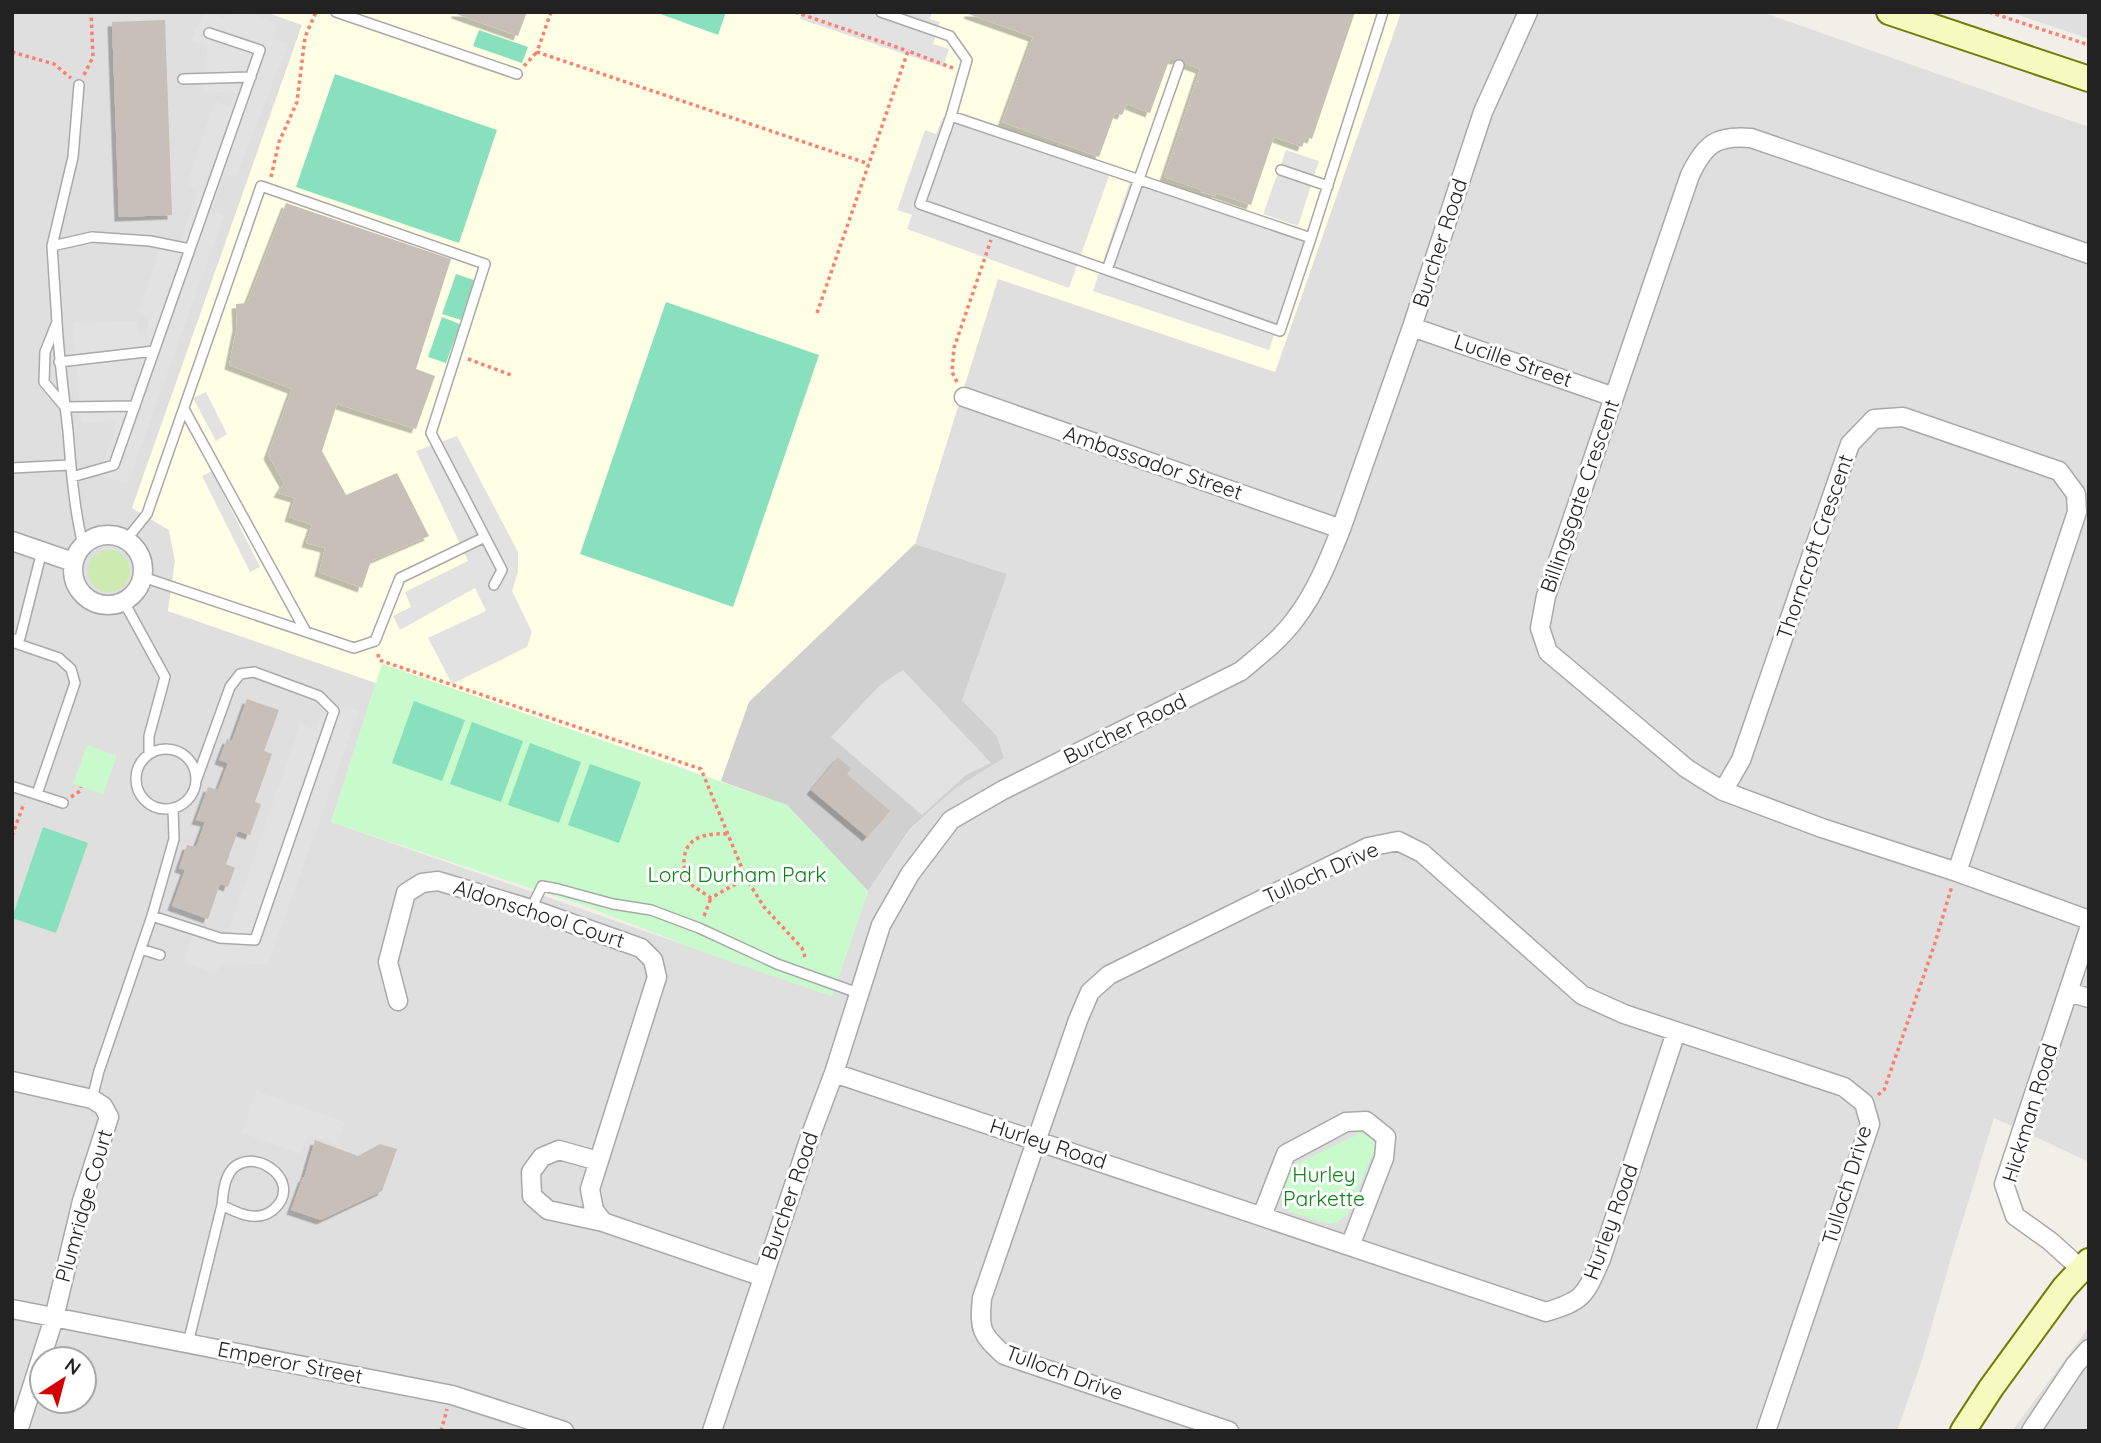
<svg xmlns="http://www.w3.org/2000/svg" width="2101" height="1443" viewBox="0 0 2101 1443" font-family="Quicksand,sans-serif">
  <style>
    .residential { fill: #e0dfdf; fill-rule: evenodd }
    .education { fill: #ffffe5 }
    .religious { fill: #d0d0d0 }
    .grass { fill: #cdebb0 }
    .park { fill: #c8facc }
    .pitch { fill: #88e0be }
    .parking { fill: #e2e2e2 }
    .building { fill: #c7bfb8; filter: url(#shadow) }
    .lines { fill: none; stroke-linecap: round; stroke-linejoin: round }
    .lane-casing { stroke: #a9a9a9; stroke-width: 12 }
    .street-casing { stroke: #a9a9a9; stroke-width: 21 }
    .secondary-casing { stroke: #707d05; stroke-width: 28 }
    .path { stroke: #fa8072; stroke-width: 3.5; stroke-dasharray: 3.5 3.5; stroke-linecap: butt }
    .lane { stroke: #fff; stroke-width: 9 }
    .street { stroke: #fff; stroke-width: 18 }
    .secondary { stroke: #f7fabf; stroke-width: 24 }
    .labels { text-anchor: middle; stroke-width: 6; stroke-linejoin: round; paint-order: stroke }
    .street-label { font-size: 21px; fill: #222; stroke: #fff }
    .park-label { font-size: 21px; fill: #0c8416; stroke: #fff }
  </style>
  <defs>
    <filter id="shadow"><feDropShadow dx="-4.5" dy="4.5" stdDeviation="0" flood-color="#0004"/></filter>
  </defs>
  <rect width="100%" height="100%" fill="#f2efe9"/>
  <path class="residential" d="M12,12H266L302,25L132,508L169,530L175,561L168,611L376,683L331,822L832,996L868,891L910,830L956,788L1004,758L997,736L962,700L1007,574L915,544L998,278L1275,372L1401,12H1762L2089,127V1162L1994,1118L1951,1258L1921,1363L1897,1431H12ZM42,1359H84V1401H42Z
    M2010,12H2089V39Z
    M2089,1327V1431H2012Z"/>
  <path class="education" d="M266,12H1401L1275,372L998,279L915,544L749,702L721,781L383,664L376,683L168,611L175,561L169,530L132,508L302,25Z"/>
  <path class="religious" d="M915,544L1007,574L962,700L997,736L1004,758L956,788L910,829L868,891L787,805L721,781L749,702Z"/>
  <path class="grass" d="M88 571a21 21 0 1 1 42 0a21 21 0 1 1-42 0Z"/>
  <path class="park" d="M382,664L787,805L868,891L832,996L714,956L591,908L331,822Z
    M87,745L117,756L103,794L73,784Z
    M1361,1133L1372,1138L1376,1146L1347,1215L1338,1222L1330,1224L1290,1212L1284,1204L1282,1194L1290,1171L1298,1163Z"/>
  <path class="pitch" d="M655,12H726L718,35Z
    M479,30L528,47L522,63L473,46Z
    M335,74L497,130L459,243L296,187Z
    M456,274L474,280L461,320L442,314Z
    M666,302L819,355L733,607L580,554Z
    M442,317L460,324L446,363L428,357Z
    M414,701L465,720L442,781L392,763Z
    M472,722L523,741L501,802L450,784Z
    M530,743L581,762L559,823L508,805Z
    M590,764L641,782L619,843L568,825Z
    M43,827L88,843L56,933L12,918Z"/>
  <path class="parking" d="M204,12H208L224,19L227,12H247L277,23L273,38L288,44L236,177L225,173L212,211L224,216L128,483L99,475L117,421L81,423L73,323L137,321L138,335H147L149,317L138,312L163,240L179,247L198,189L187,185L215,101L229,107L237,93L203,91L207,46L191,40Z
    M802,12H932L930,19L940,22L933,44L949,49L943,67L800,19Z
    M943,117L1109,176L1069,288L907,229L912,215L897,210L925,130L936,134Z
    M1286,150L1319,161L1298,226L1263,214Z
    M1130,181L1306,240L1269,350L1093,291Z
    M206,392L227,434L216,441L193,398Z
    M457,436L518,552V572L512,591L532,632L527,647L452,684L428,638L486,611L475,588L400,630L393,616L411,607L405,592L468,561L416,451Z
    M212,471L260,567L250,572L202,476Z
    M903,670L991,763L966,775L922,815L831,737L880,685Z
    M325,702L359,711L268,964L221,965L215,973L184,963L193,933L225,942L300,724L315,730Z
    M256,1091L345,1122L337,1145L308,1135L301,1154L242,1133Z"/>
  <path class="building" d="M456,12H527L518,36L456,14Z
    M969,12H1355L1312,139L1306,137L1302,147L1274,137L1251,205L1216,193L1215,196L1201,192L1202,190L1164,177L1200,69L1186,64L1182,59L1174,60L1170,58L1150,113L1127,104L1122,115L1115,113L1099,157L1002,122L1033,37L968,14Z
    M165,20L172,215L119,217L112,22Z
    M286,203L451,259L416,369L435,376L416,429L337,404L322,451L346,495L397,473L429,536L371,561L362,588L319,572L325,548L306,543L312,525L289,517L295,498L278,493L284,483L268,455L292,389L229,365L237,326L236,304L247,303Z
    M247,699L279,710L264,751L272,754L255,802L261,804L250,835L238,831L226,864L235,868L228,887L220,884L208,919L172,906L185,870L179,868L187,845L196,847L205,822L196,820L208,787L218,790L228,763L219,760L227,739L232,741Z
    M838,757L851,769L847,774L890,811L867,837L811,790Z
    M315,1140L358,1156L380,1144L397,1149L382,1191L321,1220L291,1210L303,1177L304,1178Z"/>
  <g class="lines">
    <defs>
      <path id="lane" d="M336,12L517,74
        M881,12L950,36L967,60L951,116L1311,238L1383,12
        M183,79L251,77
        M951,116L920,204L1280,331L1311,238
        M1281,170L1328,186
        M52,246L92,237L150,241L190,249
        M1107,270L1179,65
        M57,322L52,246L73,157L79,85
        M59,362L154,351
        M65,407L44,382L45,352L57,322C59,359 64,395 68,431C71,469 74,508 83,545
        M65,407L135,406
        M184,409L306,632
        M12,468L70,465
        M72,477L114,465L260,50L209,33
        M485,537L502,570L494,585
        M126,540L147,514L261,186L485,264L431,433L485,537L400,578L375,641L354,648L143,577
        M124,602L165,677L149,736V754
        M12,640L20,638L42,551
        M12,642L59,658L71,669L75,683L37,794
        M136 779a30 30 0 1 1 60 0a30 30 0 1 1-60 0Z
        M14,787L63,803
        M531,909L542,886L558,889L613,904L651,910L699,928L777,964L858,993
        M152,916L220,938L255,940L334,711L319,696L254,672L240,674L230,687L196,781
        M141,949L160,955
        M92,1099L99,1071L152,916L174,839L173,808
        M188,1343L222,1205C223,1196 223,1187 227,1178C243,1138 309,1179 273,1210C257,1223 237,1213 222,1205"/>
      <path id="street" d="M2089,254L1751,138C1716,135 1705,144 1690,175L1546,596L1540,628L1548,652L1686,768L1700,777L1723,791L1822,828L1957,872L2089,920
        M1412,327L1614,397
        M964,397L1341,529
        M73 570a35 35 0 1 1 70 0a35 35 0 1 1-70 0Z
        M12,541L73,562
        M1723,791L1741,760L1850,444L1874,419L1903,417L2059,471L2076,494L2077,512L1957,872
        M2068,992L2089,998
        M398,1001L388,962L406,893L422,883L438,881L531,909L641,948L653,960L657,977L590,1189L594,1210L603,1222L763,1277
        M834,1073L1546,1312C1585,1300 1585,1295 1601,1259L1676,1032
        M12,1081L92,1099L103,1106L109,1117L82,1201L54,1318L18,1431
        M598,1161L559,1150L542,1157L531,1172L532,1196L548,1210L603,1222
        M1262,1216L1286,1154L1346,1122L1366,1121L1386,1137L1384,1158L1350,1246
        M2081,1269L2050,1241L2015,1216L2004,1184L2089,929
        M12,1309L452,1395L564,1431
        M712,1431L810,1137L834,1073L881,925L910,874L951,820L1003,790L1241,671C1260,655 1281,639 1296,618C1316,592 1329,559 1341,529L1412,327L1483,112L1528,12
        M1229,1431L1004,1355C981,1334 979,1330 982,1298L1078,1020L1090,992L1109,975L1368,847L1398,841L1422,853L1582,995L1624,1014L1844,1087L1864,1103L1870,1124L1766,1431
        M2031,1431L2075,1365L2089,1349"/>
      <path id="secondary" d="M1889,12L2089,79
        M1963,1431L1991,1388L2064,1288L2089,1261"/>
    </defs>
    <use href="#lane" class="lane-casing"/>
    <use href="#street" class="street-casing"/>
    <use href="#secondary" class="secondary-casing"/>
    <path class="path" d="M551,12L537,52L869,164
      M795,12L908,51
      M1989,12L2089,45
      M12,52L54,64L71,78
      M524,66L537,52
      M84,75L93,57L91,12
      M271,177L279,142L297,102L305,37L316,12
      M817,313L908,51L953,68
      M468,359L514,376
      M957,382L952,372L954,348L991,240
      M378,654L379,660L701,769L746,878L764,907L802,948L806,960
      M71,797L80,791L81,787
      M727,834C692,832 677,846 687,882L711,898L746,878
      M12,836L24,803
      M704,916L711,898
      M1878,1095L1884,1090L1934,946L1952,886
      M441,1431L447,1409"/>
    <use href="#lane" class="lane"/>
    <use href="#street" class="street"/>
    <use href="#secondary" class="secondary"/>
  </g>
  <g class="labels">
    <g class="street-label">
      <text transform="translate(1440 243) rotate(-72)" y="7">Burcher Road</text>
      <text transform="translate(1513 361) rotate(19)" y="7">Lucille Street</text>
      <text transform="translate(1153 463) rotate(19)" y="7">Ambassador Street</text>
      <text transform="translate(1580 496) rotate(-71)" y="7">Billingsgate Crescent</text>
      <text transform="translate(1815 547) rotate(-71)" y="7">Thorncroft Crescent</text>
      <text transform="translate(1125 729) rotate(-26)" y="7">Burcher Road</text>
      <text transform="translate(1321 873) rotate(-24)" y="7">Tulloch Drive</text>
      <text transform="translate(539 914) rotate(18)" y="7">Aldonschool Court</text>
      <text transform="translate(2030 1113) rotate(-73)" y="7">Hickman Road</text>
      <text transform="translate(1048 1144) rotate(18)" y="7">Hurley Road</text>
      <text transform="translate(1847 1185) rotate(-73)" y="7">Tulloch Drive</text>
      <text transform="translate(790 1196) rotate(-71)" y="7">Burcher Road</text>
      <text transform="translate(84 1206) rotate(-74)" y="7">Plumridge Court</text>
      <text transform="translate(1611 1222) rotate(-70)" y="7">Hurley Road</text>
      <text transform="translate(290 1363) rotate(11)" y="7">Emperor Street</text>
      <text transform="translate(1064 1373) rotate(20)" y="7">Tulloch Drive</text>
    </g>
    <g class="park-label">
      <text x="737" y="882">Lord Durham Park</text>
      <text x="1324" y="1182">Hurley<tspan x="1324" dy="24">Parkette</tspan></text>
    </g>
  </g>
  <rect width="2101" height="1443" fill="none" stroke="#222222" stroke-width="28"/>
  <g transform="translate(63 1380) rotate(36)"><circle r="33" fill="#ffffff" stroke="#a7a7a7" stroke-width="2"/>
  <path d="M0-5L12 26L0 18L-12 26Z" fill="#d40000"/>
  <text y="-10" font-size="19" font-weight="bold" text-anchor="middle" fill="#222222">N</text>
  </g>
</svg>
